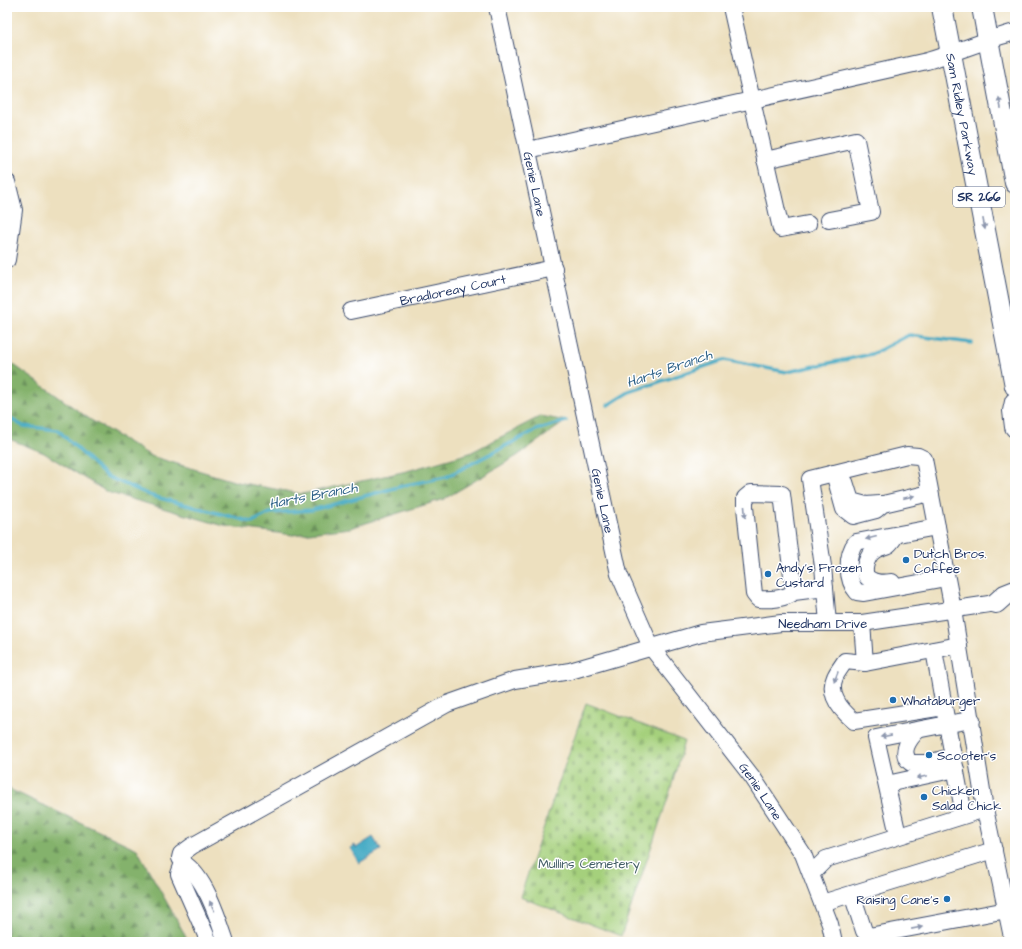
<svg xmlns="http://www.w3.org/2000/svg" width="1022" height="949" viewBox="0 0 1022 949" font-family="'Architects Daughter',sans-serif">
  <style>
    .forest { fill: url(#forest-firs); stroke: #507065 }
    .cemetery { fill: url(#cemetery-stones); stroke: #60806d }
    .water { fill: #45aac4; stroke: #306c91 }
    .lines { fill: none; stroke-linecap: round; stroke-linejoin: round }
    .stream { stroke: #45aac4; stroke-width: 3.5 }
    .minor-casing { stroke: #3a4a6d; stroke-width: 18 }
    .major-casing { stroke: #3a4a6d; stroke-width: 22 }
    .minor { stroke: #fff; stroke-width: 16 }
    .major { stroke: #fff; stroke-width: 20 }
    .oneway { fill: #8d97ae }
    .poi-dot { fill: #1f6fb2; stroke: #fff; stroke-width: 1.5 }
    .labels { text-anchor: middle; stroke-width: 3; stroke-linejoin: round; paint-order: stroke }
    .shield { fill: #fff; stroke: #5f6d8e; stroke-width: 1 }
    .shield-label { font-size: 12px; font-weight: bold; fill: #1b2f5e }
    .street-label { font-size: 13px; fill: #1b2f5e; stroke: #fff }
    .poi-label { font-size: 13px; fill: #1b2f5e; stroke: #fff; text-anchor: start }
    .park-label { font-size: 13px; fill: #445f67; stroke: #fff }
    .water-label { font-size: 14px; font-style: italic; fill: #2c6087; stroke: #fff }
  </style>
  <defs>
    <pattern id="forest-firs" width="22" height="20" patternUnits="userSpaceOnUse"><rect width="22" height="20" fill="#84b26c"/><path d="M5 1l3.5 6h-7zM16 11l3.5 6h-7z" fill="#6b915c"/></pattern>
    <pattern id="cemetery-stones" width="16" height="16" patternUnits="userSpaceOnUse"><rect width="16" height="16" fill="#a5d07c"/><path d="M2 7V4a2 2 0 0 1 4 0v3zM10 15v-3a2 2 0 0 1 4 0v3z" fill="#8db36e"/></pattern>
  </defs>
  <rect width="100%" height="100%" fill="#fff"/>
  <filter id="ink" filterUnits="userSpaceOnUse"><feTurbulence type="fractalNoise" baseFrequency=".025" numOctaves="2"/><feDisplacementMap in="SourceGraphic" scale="8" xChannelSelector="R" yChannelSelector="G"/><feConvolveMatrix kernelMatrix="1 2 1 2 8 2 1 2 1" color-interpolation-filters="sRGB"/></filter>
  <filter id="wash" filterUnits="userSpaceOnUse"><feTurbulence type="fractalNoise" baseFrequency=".012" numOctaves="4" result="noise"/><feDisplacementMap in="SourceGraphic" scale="16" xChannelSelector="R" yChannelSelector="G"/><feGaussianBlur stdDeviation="0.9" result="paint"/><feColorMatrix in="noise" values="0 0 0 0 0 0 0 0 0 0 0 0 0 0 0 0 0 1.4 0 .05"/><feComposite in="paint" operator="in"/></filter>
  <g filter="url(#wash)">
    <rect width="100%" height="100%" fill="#ede0bf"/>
    <path class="forest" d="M7,360L91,420L151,456L237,482L302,494L407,471L470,453L541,416L566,421L517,456L444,499L350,528L293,535L224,526L107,492L44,453L7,438Z
      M7,788L137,849L189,942H7Z"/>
    <path class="cemetery" d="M586,703L684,741L669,795L621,936L520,897Z"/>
    <path class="water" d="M373,837L381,850L359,863L350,848L355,845L356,848Z"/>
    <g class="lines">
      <path class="stream" d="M608,405L629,392L724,360L787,372L872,354L909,335L972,343
        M7,417L23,426L58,430L106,476L152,496L252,522L270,513L312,510L406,485L446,477L536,430L566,421"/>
    </g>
  </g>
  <g filter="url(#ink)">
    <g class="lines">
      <defs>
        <g id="minor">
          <path id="s1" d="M497,7L619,574L651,647L753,778L803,854L830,924L834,942"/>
          <path d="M731,7L781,229L808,224"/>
          <path d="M528,150L927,61C957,52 985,40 1015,32"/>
          <path d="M765,160L856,140L871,212L829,220"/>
          <path d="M7,182L14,210L7,260"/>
          <path id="s2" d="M351,311L554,268"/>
          <path d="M834,473L844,509L853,516L876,510L883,504L930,493"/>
          <path d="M845,482L851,501L866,505L880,504"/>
          <path d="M937,527L856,542C846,555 846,580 857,592L864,593L946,578"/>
          <path d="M892,582C884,583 875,584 868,578C861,572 867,556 874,551C878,548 884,547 888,545C891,543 894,538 896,535"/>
          <path d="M794,592C786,599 769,600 758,599L754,594L745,507V498L751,493L782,494L794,592L825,588"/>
          <path d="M862,623L865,663"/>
          <path d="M934,650L947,724L972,720"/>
          <path d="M944,707L854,721C842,711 827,695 835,677C837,672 842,666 845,661L865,663L959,645"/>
          <path d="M918,730C910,738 898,753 911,763H928L954,756"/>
          <path d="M887,784L956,769"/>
          <path d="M985,809L1013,942"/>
          <path d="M898,835L876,738L947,724L964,815"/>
          <path d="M183,863C205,876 218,918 226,942"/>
          <path d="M811,874L826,859L985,809L953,610L924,459L918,456L907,455L810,479L823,566L828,623"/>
          <path d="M852,894L864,931L869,936L1007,910"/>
          <path d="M822,903L994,850"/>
          <path id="s3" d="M209,942L179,874L183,863L180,858L181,854L192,846L447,704L515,680L570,671L701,633L781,623H862L996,603"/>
        </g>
        <g id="major">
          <path id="s4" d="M942,7L1015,386"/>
          <path d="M982,7L1015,183"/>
          <path d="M1015,402L1013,411L1015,427"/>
          <path d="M996,603L1005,595L1015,591"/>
        </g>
      </defs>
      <use href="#minor" class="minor-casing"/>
      <use href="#major" class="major-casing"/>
      <use href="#minor" class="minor"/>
      <use href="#major" class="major"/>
    </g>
    <defs><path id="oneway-solid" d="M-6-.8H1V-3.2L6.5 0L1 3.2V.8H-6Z"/></defs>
    <g class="oneway">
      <use href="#oneway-solid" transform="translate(1000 103) rotate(-101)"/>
      <use href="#oneway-solid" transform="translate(984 224) rotate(79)"/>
      <use href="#oneway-solid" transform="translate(909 497) rotate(-13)"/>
      <use href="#oneway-solid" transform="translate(745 512) rotate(85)"/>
      <use href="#oneway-solid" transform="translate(871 538) rotate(166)"/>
      <use href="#oneway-solid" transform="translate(836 677) rotate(111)"/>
      <use href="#oneway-solid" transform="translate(886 736) rotate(169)"/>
      <use href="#oneway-solid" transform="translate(922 777) rotate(168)"/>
      <use href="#oneway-solid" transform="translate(212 906) rotate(-116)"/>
      <use href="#oneway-solid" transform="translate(917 928) rotate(-11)"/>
    </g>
  </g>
  <g class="poi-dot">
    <circle cx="906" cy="560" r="4"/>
    <circle cx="768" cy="574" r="4"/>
    <circle cx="893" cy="700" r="4"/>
    <circle cx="929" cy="755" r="4"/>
    <circle cx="924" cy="797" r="4"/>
    <circle cx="947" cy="899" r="4"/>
  </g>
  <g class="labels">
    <rect class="shield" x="953" y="187" width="52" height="20" rx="3"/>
    <g class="shield-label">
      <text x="979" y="201">SR 266</text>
    </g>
    <g class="street-label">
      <text dy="5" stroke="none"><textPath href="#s4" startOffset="109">Sam Ridley Parkway</textPath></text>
      <text dy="5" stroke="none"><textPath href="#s1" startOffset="181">Genie Lane</textPath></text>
      <text dy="5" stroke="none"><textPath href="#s2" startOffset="104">Bradloreay Court</textPath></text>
      <text dy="5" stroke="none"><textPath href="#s1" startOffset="505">Genie Lane</textPath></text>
      <text dy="5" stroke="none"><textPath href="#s3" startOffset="788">Needham Drive</textPath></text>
      <text dy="5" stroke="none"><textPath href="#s1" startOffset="841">Genie Lane</textPath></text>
    </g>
    <g class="poi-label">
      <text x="914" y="558">Dutch Bros.<tspan x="914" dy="15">Coffee</tspan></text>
      <text x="776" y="572">Andy's Frozen<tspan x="776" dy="15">Custard</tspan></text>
      <text x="901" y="705">Whataburger</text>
      <text x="937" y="760">Scooter's</text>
      <text x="932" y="795">Chicken<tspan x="932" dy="15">Salad Chick</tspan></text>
      <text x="939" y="904" text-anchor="end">Raising Cane's</text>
    </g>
    <g class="park-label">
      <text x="589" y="868">Mullins Cemetery</text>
    </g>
    <g class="water-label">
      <text transform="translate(669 368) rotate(-19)" y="5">Harts Branch</text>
      <text transform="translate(313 495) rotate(-11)" y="5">Harts Branch</text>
    </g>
  </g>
  <rect width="1022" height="949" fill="none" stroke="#fff" stroke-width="24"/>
</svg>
